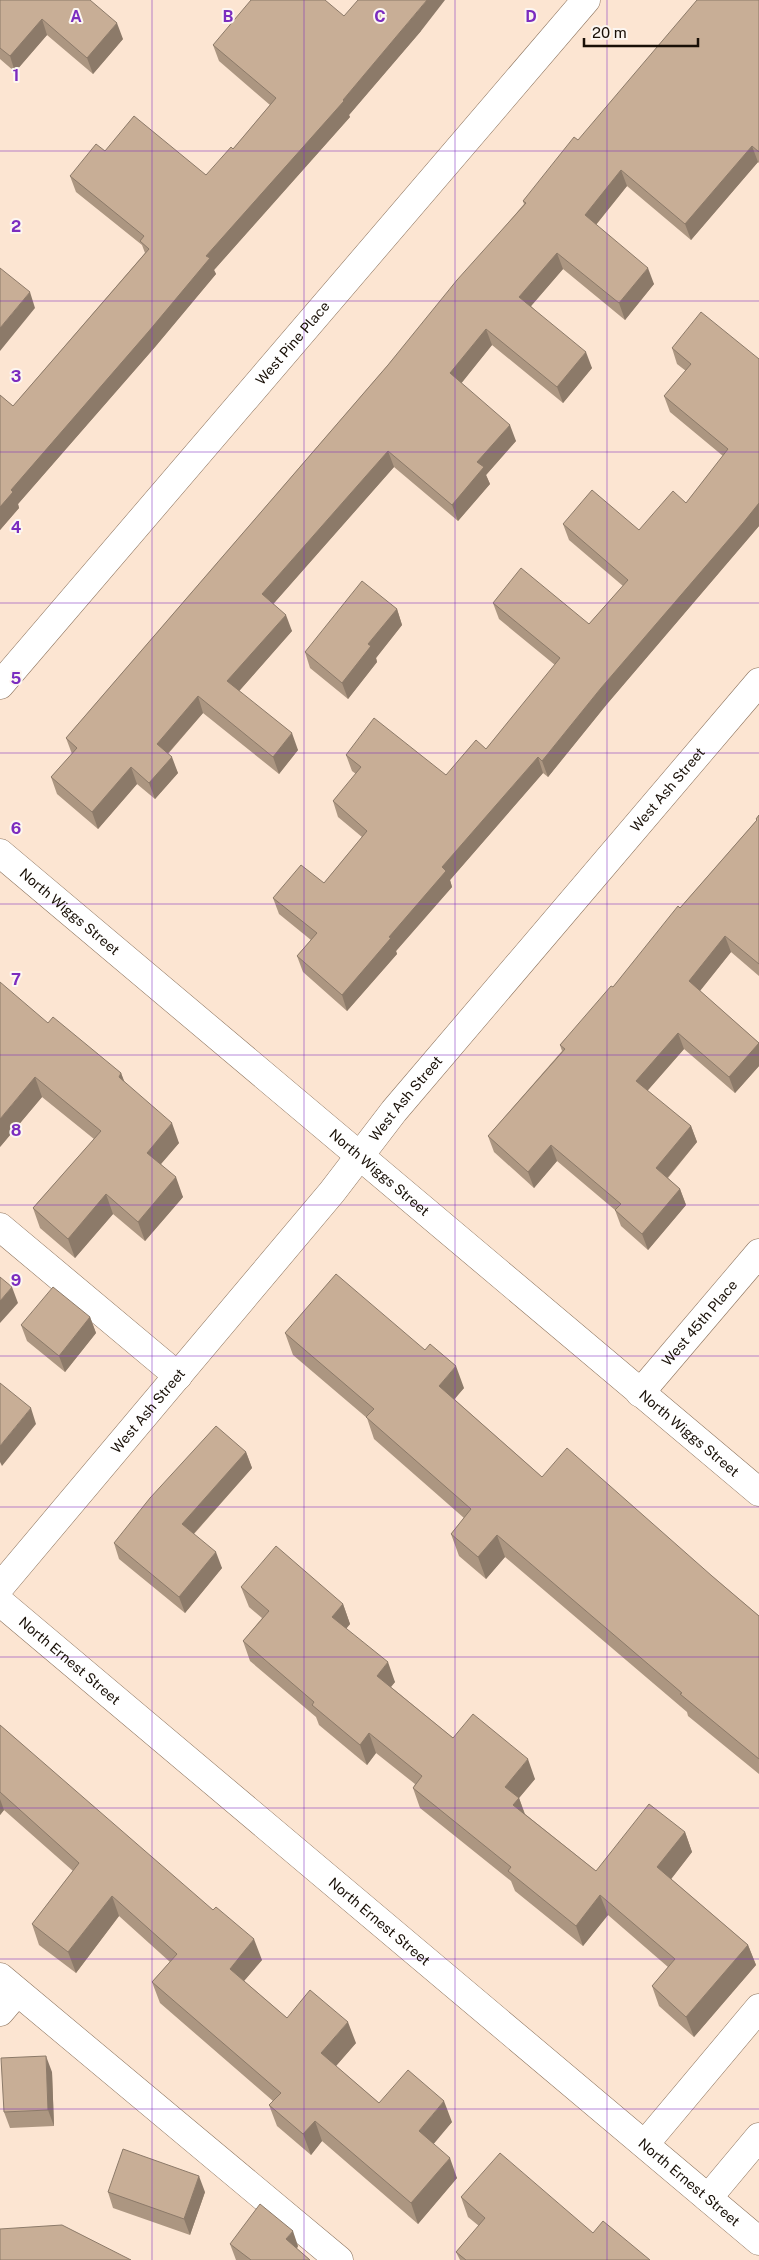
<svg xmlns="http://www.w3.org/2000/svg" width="759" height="2260" viewBox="0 0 759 2260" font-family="'Public Sans',sans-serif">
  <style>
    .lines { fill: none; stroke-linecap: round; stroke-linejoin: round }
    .minor-casing { stroke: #8b725c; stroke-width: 29 }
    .minor { stroke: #fff; stroke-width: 28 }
    .wall { fill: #ac9681 }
    .shaded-wall { fill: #8c7a69 }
    .building { fill: #c8ae96; stroke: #8c7a69 }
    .grid { fill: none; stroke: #7b2cbf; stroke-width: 1; stroke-opacity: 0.55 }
    .labels { text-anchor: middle; stroke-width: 4; stroke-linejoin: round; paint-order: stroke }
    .street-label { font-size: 14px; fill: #191007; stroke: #fcf6f1 }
    .grid-label { font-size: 16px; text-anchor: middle; font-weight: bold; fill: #7b2cbf; stroke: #fcf6f1; stroke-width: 4; stroke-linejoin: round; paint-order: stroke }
  </style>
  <rect width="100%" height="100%" fill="#fce5d2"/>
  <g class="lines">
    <defs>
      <g id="minor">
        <path id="s1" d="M0,685L586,0"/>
        <path id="s2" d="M0,853L759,1492"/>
        <path d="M0,1227L178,1376"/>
        <path id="s3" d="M640,1393L759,1253"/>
        <path id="s4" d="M0,1587L332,1192L394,1111L759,682"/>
        <path id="s5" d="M0,1602L759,2241"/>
        <path d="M0,1977L339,2260"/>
        <path d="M0,2012L17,1992"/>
        <path d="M645,2144L759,2008"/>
        <path d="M708,2198L759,2137"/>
      </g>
    </defs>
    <use href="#minor" class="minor-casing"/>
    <use href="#minor" class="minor"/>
  </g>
  <path class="wall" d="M0,0L123,39L93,74L47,35L15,72L0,59Z
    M759,0V163L758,162L691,240L627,186L596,225L654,284L625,320L563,269L531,306L592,368L563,403L492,345L461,383L516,441L486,475L490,484L458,521L394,467L273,604L292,631L239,691L298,750L279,774L203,713L168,754L178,773L155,799L137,784L98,829L57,794L51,777L72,754L66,738L388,365L524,204L523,201L578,140Z
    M344,16L421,31L349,115L350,117L214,270L216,274L155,347L18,504L19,508L0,530V395L13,406L145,253L142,245L76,192L70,176L105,151L206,175L233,149L270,105L219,61L213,45Z
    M672,348L759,359V526L607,704L548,777L543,773L450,880L452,887L396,951L397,954L347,1011L303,972L297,956L311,940L279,914L273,898L324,883L362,837L338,817L333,801L356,774L352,771L346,755L446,775L486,749L555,665L499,619L493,603L589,624L623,586L569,540L563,524L639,530L686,503L723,456L670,412L664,396L686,371L677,364Z
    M397,609L402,625L376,658L377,662L348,699L310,668L305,652Z
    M759,815V976L731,952L700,991L759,1043V1066L735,1093L684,1049L647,1091L691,1126L697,1142L668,1178L680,1189L686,1205L648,1250L621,1226L615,1210L557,1161L534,1188L494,1152L488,1136L562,1051L560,1045L613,987L680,908L756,821V819Z
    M48,1023L121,1073L124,1082L179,1143L161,1164L183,1197L145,1241L113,1214L75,1258L40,1228L33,1208L94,1139L42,1097L0,1147Z
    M90,1317L96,1333L65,1372L27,1341L21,1325Z
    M285,1333L464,1388L454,1399L542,1477L712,1576L759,1616V1774L688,1716L687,1712L505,1557L486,1579L459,1556L451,1534L464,1518L374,1439L367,1418L293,1355Z
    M246,1452L252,1468L194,1534L222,1568L185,1613L119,1559L114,1543Z
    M241,1587L343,1604L350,1624L346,1629L395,1682L391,1687L453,1738L535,1779L519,1798L525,1814L596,1871L685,1832L692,1852L671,1879L748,1945L756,1965L694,2037L659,2006L652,1986L668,1967L608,1915L583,1946L515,1891L511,1881L420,1808L413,1788L415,1784L376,1753L367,1765L319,1725L316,1717L250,1661L243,1641L262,1618L249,1607Z
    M0,1725L262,1960L244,1981L287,2018L356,2043L336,2066L379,2103L452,2122L433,2143L457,2178L418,2224L322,2141L311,2155L277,2126L269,2105L273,2101L160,2003L152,1982L170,1962L119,1916L76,1973L39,1945L32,1924L73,1871L4,1810L0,1815Z
    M52,2072L54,2126L10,2128L4,2112Z
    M108,2192H205L190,2235L113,2208Z
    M461,2197L593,2233L650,2260H460L456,2252L479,2226L468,2217Z
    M230,2244L298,2246L297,2249L310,2260H236Z"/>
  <path class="shaded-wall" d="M427,0H445L421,31L349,115L350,117L214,270L216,274L155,347L18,504L19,508L0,530V507L11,490L206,256L343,100Z
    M42,19L47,35L15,72L10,56Z
    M117,23L123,39L93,74L87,58Z
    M752,146L758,162L691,240L685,224Z
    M621,170L627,186L590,232L585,215Z
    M557,253L563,269L525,313L519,297Z
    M648,268L654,284L625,320L619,303Z
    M30,292L35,308L0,351V328Z
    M486,329L492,345L456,390L450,373Z
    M586,352L592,368L563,403L557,387Z
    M510,425L516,441L486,475L490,484L458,521L452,505L477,462Z
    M388,451L394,467L268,610L262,594Z
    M759,503V526L607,704L548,777L542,761L601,688Z
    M397,609L402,625L376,658L377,662L348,699L342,683L368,644Z
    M286,615L292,631L233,698L227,681Z
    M198,696L203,713L162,760L157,744Z
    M292,733L298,750L279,774L273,757Z
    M172,757L178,773L155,799L149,783Z
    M538,757L543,773L450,880L452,887L396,951L397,954L347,1011L342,995L389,937L442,867Z
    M131,767L137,784L98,829L92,812Z
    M725,936L731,952L695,997L689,981Z
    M678,1033L684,1049L642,1097L636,1081Z
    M759,1043V1066L735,1093L729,1077Z
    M121,1073L129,1093L119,1077Z
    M35,1077L42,1097L0,1147V1119Z
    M172,1123L179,1143L154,1172L147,1153Z
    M691,1126L697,1142L662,1184L656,1168Z
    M551,1145L557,1161L534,1188L528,1172Z
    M176,1177L183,1197L145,1241L138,1222Z
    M680,1189L686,1205L648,1250L642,1234Z
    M106,1194L113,1214L75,1258L68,1239Z
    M12,1287L18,1303L0,1323V1301Z
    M90,1317L96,1333L65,1372L59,1356Z
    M456,1366L464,1388L447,1408L439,1386Z
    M31,1408L36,1424L2,1466L0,1462V1446Z
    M246,1452L252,1468L188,1540L182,1524Z
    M497,1535L505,1557L486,1579L478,1557Z
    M216,1552L222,1568L185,1613L179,1597Z
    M343,1604L350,1624L339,1637L332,1617Z
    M388,1662L395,1682L384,1695L377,1676Z
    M369,1733L376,1753L367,1765L360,1745Z
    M528,1759L535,1779L519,1798L526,1818L520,1825L505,1787Z
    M0,1799L4,1810L0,1815Z
    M685,1832L692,1852L665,1887L657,1867Z
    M600,1895L608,1915L583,1946L576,1926Z
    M112,1896L119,1916L76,1973L68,1952Z
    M254,1939L262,1960L237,1989L230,1969Z
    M748,1945L756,1965L694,2037L686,2017Z
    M348,2022L356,2043L329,2074L321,2053Z
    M46,2056L52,2072L54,2126L48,2110Z
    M444,2101L452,2122L427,2152L419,2131Z
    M315,2121L322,2141L311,2155L303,2134Z
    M450,2158L457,2178L418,2224L411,2203Z
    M199,2176L205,2192L190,2235L184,2219Z
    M293,2231L298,2246L292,2255L286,2239Z"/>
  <path class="building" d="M0,0H90L117,23L87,58L42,19L10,56L0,48Z
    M251,0H325L344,16L358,0H427L343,100L344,101L206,256L210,258L149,331L11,490L13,492L0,507V395L13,406L149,249L140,241L144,236L70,176L96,144L105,151L134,116L206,175L231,147L233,149L276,98L213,45Z
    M697,0H759V152L752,146L685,224L621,170L585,215L648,268L619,303L557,253L519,297L586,352L557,387L486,329L450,373L510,425L477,462L484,467L452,505L388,451L262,594L286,615L227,681L292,733L273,757L198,696L157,744L172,757L149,783L131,767L92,812L51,777L77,748L66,738L388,365L457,280L526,203L523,201L574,137L578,140Z
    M0,268L30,292L0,328Z
    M701,312L759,359V503L743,523L601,688L542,761L538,757L442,867L446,871L389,937L391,938L342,995L297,956L317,933L273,898L301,865L324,883L367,831L333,801L361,767L346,755L374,718L446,775L476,740L486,749L560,658L493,603L521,568L589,624L628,580L563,524L592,490L639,530L673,491L686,503L728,449L664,396L691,364L672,348Z
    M362,581L397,609L368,644L371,646L342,683L305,652Z
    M759,815V964L725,936L689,981L759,1043L729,1077L678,1033L636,1081L691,1126L656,1168L680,1189L642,1234L615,1210L621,1204L551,1145L528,1172L488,1136L565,1049L560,1045L611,986L613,987L678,906L680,908L757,820L756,819Z
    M0,982L48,1023L53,1017L121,1073L119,1077L172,1123L147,1153L176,1177L138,1222L106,1194L68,1239L33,1208L101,1131L35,1077L0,1119Z
    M336,1274L425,1350L430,1344L456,1366L439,1386L542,1477L567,1448L712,1576L759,1616V1759L680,1694L682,1693L497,1535L478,1557L451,1534L471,1509L366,1417L374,1409L285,1333Z
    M0,1277L12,1287L0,1301Z
    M53,1287L90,1317L59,1356L21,1325Z
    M0,1383L31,1408L0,1446Z
    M216,1426L246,1452L182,1524L216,1552L179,1597L114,1543L150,1498Z
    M276,1546L343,1604L332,1617L388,1662L377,1676L453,1738L473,1714L528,1759L505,1787L519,1798L513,1805L596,1871L649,1804L685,1832L657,1867L748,1945L686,2017L652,1986L675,1959L600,1895L576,1926L508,1871L511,1867L413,1788L422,1776L369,1733L360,1745L312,1705L314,1702L243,1641L269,1611L241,1587Z
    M0,1725L213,1910L216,1907L254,1939L230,1969L287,2018L310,1990L348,2022L321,2053L379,2103L408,2070L444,2101L419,2131L450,2158L411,2203L315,2121L303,2134L269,2105L281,2093L152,1982L177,1954L112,1896L68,1952L32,1924L79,1863L0,1792Z
    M46,2056L48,2110L4,2112L1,2058Z
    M123,2149L199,2176L184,2219L108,2192Z
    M500,2153L593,2233L603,2221L650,2260H466L456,2252L485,2218L461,2197Z
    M260,2204L293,2231L286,2239L310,2260H251L230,2244Z
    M62,2225L131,2260H0V2229Z"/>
  <path class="grid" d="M152,0V2260M304,0V2260M455,0V2260M607,0V2260M0,151H759M0,301H759M0,452H759M0,603H759M0,753H759M0,904H759M0,1055H759M0,1205H759M0,1356H759M0,1507H759M0,1657H759M0,1808H759M0,1959H759M0,2109H759"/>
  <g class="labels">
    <g class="street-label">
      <text dy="5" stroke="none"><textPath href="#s1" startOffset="450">West Pine Place</textPath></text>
      <text dy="5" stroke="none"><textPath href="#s4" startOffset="1040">West Ash Street</textPath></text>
      <text dy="5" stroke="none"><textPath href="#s2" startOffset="91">North Wiggs Street</textPath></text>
      <text dy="5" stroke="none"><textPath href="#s4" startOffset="635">West Ash Street</textPath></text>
      <text dy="5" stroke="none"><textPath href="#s2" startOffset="496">North Wiggs Street</textPath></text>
      <text dy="5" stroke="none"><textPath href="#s3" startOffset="92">West 45th Place</textPath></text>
      <text dy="5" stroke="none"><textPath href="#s4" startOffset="230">West Ash Street</textPath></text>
      <text dy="5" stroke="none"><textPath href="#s2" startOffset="901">North Wiggs Street</textPath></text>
      <text dy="5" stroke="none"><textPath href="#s5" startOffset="91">North Ernest Street</textPath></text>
      <text dy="5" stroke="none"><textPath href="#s5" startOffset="496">North Ernest Street</textPath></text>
      <text dy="5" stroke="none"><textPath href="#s5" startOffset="901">North Ernest Street</textPath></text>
    </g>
  </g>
  <g class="grid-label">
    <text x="76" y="22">A</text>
    <text x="228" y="22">B</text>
    <text x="380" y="22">C</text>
    <text x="531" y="22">D</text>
    <text x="16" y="81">1</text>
    <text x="16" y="232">2</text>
    <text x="16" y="382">3</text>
    <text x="16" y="533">4</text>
    <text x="16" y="684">5</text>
    <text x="16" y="834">6</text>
    <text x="16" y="985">7</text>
    <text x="16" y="1136">8</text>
    <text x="16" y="1286">9</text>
  </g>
  <path d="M584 38v8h114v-8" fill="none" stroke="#191007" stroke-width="2.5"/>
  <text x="592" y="38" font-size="15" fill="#191007" stroke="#fcf6f1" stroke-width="4" paint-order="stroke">20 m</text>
</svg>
